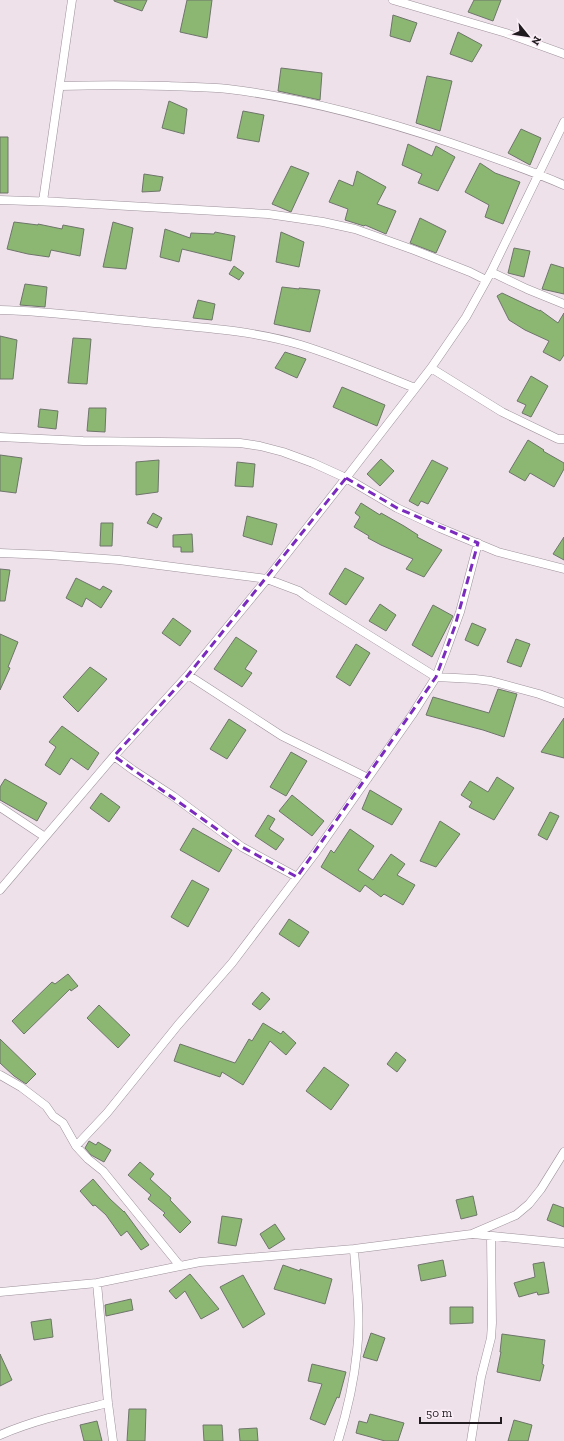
<svg xmlns="http://www.w3.org/2000/svg" width="564" height="1441" viewBox="0 0 564 1441" font-family="'Zilla Slab',serif">
  <style>
    .building { fill: #8cb772; stroke: #6e756a }
    .lines { fill: none; stroke-linecap: round; stroke-linejoin: round }
    .minor-casing { stroke: #9d919a; stroke-width: 9 }
    .minor { stroke: #fff; stroke-width: 8 }
    .marked { fill: none; stroke: #7b2cbf; stroke-width: 3; stroke-dasharray: 8 5; stroke-linejoin: round }
  </style>
  <rect width="100%" height="100%" fill="#eee1ea"/>
  <path class="building" d="M114,0H147L142,11L114,1Z
    M187,0H212L207,38L180,32Z
    M474,0H501L493,21L468,12Z
    M393,15L417,23L410,42L390,36Z
    M458,32L482,45L472,62L450,54Z
    M281,68L322,73L320,100L278,91Z
    M427,76L452,81L440,131L416,123Z
    M169,101L187,109L184,134L162,128Z
    M243,111L264,115L259,142L237,138Z
    M521,129L541,138L530,165L508,153Z
    M0,137H8V193H0Z
    M408,144L432,156L436,146L455,157L438,191L418,183L422,174L402,165Z
    M480,163L495,173L520,182L503,224L485,217L489,205L465,192Z
    M291,166L309,173L291,212L272,204Z
    M357,171L386,187L377,204L396,211L386,234L365,225L364,226L345,220L348,209L329,202L339,180L353,186Z
    M144,174L163,177L160,191L142,192Z
    M420,218L446,231L436,253L410,243Z
    M14,222L38,225V224L62,229L63,225L84,229L80,256L51,250L49,257L28,254L7,249Z
    M113,222L133,228L126,269L103,267Z
    M165,229L190,238L191,233L214,234L215,232L235,236L231,261L182,249L179,262L160,257Z
    M281,232L304,242L299,267L276,262Z
    M514,248L530,251L524,277L508,273Z
    M551,264L564,268V294L542,289Z
    M234,266L244,273L239,280L229,274Z
    M25,284L47,287L45,307L20,305Z
    M282,287L299,289V288L320,290L310,332L274,324Z
    M502,293L540,311V310L558,323L564,313V355L560,361L543,352L549,341L525,330L509,320L497,296Z
    M198,300L215,304L212,320L193,318Z
    M0,336L17,340L13,379H0Z
    M73,338L91,339L87,384L68,383Z
    M285,352L306,359L297,378L275,368Z
    M531,376L548,386L531,417L522,413L526,405L517,401Z
    M342,387L385,405L377,426L333,407Z
    M89,408H106L105,432L87,431Z
    M40,409L58,411L56,429L38,427Z
    M528,440L544,450L543,451L564,463V469L554,487L530,473L525,481L509,472Z
    M0,455L22,458L16,493L0,491Z
    M381,459L394,471L380,486L367,474Z
    M159,460L158,492L136,495V462Z
    M432,460L448,468L428,504L421,501L418,506L409,501Z
    M237,462L255,464L253,487L235,486Z
    M361,503L380,515L381,513L404,526L418,535L417,537L442,550L424,577L406,569L413,559L381,545L368,538L369,536L354,527L360,517L355,513Z
    M153,513L162,518L157,528L147,523Z
    M247,516L277,524L272,545L243,536Z
    M101,523H113L112,546H100Z
    M192,534L193,552H181V547H173V535Z
    M564,537V560L553,554Z
    M345,568L364,578L346,605L329,594Z
    M0,569L10,570L5,601H0Z
    M76,578L100,590L103,586L112,591L101,608L86,598L82,607L66,598Z
    M380,604L396,615L386,631L369,621Z
    M433,605L453,616L432,657L412,645Z
    M173,618L191,631L180,646L162,633Z
    M472,623L486,629L478,646L465,640Z
    M0,634L18,642L8,667L10,668L0,690Z
    M236,637L257,651L245,669L252,673L242,687L214,669Z
    M516,639L530,644L521,667L507,662Z
    M356,644L370,653L350,686L336,677Z
    M90,667L107,679L78,712L63,697Z
    M498,689L517,694L504,737L483,730L426,715L433,697L489,713Z
    M564,718V758L541,752Z
    M229,719L246,730L227,759L210,749Z
    M62,726L99,753L88,770L71,758L60,775L45,765L56,747L49,742Z
    M291,752L307,761L286,796L270,787Z
    M497,777L514,788L494,820L469,807L472,802L461,795L470,781L488,792Z
    M5,779L47,803L37,821L0,800V787Z
    M370,790L402,809L392,825L362,809Z
    M101,793L120,807L109,822L90,808Z
    M292,795L324,821L312,836L279,811Z
    M550,812L559,816L547,840L538,835Z
    M268,815L275,819L269,829L284,839L276,850L255,836Z
    M440,821L460,834L436,867L420,861Z
    M193,828L232,850L219,872L180,850Z
    M350,829L374,846L358,870L373,880L391,854L405,864L397,875L415,885L403,905L384,894L381,897L365,885L360,892L321,867L331,850L334,853Z
    M192,880L209,889L188,927L171,917Z
    M289,919L309,932L299,947L279,934Z
    M68,974L78,986L71,991L70,989L24,1034L12,1021L52,982L55,984Z
    M262,992L270,999L260,1010L252,1004Z
    M99,1005L130,1035L118,1048L87,1018Z
    M263,1023L281,1034L283,1031L296,1043L286,1055L270,1041L243,1085L222,1072L220,1077L174,1061L180,1044L235,1063L249,1039L252,1041Z
    M0,1039L36,1074L26,1084L14,1076L0,1063Z
    M396,1052L406,1060L397,1072L387,1064Z
    M324,1067L349,1085L331,1110L306,1091Z
    M89,1141L96,1145L98,1142L111,1150L104,1162L91,1155L85,1148Z
    M140,1162L154,1174L150,1179L171,1198L170,1200L191,1222L180,1233L163,1215L165,1213L148,1199L151,1195L128,1175Z
    M93,1179L110,1199L124,1212V1211L149,1245L141,1250L127,1231L121,1236L106,1215L95,1205L93,1206L80,1191Z
    M473,1196L477,1215L461,1219L456,1200Z
    M553,1204L564,1208V1227L547,1220Z
    M222,1216L242,1219L236,1246L218,1243Z
    M275,1224L285,1239L269,1249L260,1234Z
    M443,1260L446,1276L421,1281L418,1265Z
    M544,1262L549,1293L538,1295L537,1292L519,1297L514,1283L535,1277L533,1264Z
    M283,1265L300,1271V1269L332,1279L325,1304L274,1289Z
    M190,1274L219,1309L201,1319L185,1291L176,1299L169,1291Z
    M243,1275L265,1314L243,1328L220,1287Z
    M131,1299L133,1310L106,1316L105,1305Z
    M450,1307H473V1323L450,1324Z
    M51,1319L53,1337L34,1340L31,1322Z
    M371,1333L385,1338L377,1361L363,1357Z
    M502,1334L545,1340L542,1364L544,1365L540,1381L497,1372L501,1352H500Z
    M0,1354L12,1380L0,1386Z
    M312,1364L346,1372L339,1398L337,1397L325,1425L310,1419L322,1384L308,1381Z
    M129,1409H146L145,1441H127Z
    M370,1414L404,1423L398,1441H385L356,1433L359,1421L367,1423Z
    M514,1420L532,1425L528,1441H508Z
    M97,1421L102,1441H84L80,1425Z
    M203,1425H222L223,1441H204Z
    M257,1428L258,1441H240L239,1429Z"/>
  <g class="lines">
    <defs>
      <path id="minor" d="M393,0L506,33L564,54
        M60,86C96,85 132,85 168,86C188,87 209,87 228,89C304,98 379,119 451,143C489,156 527,169 564,185
        M0,200L58,202L268,214L323,222L355,229L414,250L470,272L486,280
        M43,201L72,0
        M491,272L527,289L564,304
        M0,310C48,311 97,318 145,322C197,327 251,330 301,345C340,357 377,373 415,388
        M431,368L502,412L558,439H564
        M0,437L83,441L240,443L260,446L283,452L313,463L346,478L397,508L440,528L498,552L564,569
        M0,553L49,555L119,560L267,579L299,591L306,596L436,677L475,679L491,681L539,694L564,703
        M188,675L282,736L368,778
        M114,756L133,770L173,796L242,847L297,877
        M0,807L45,837
        M0,890L114,756L188,675L267,579L346,478L431,368L466,317L491,272L564,122
        M0,1075L21,1087L46,1106L53,1116L63,1123L76,1146L88,1159L103,1171L180,1266
        M76,1146L107,1113L178,1025L232,963L316,852L412,715L436,677L446,651L460,612L478,543
        M473,1234L564,1243
        M97,1283L108,1403L113,1441
        M0,1292L97,1283L200,1262L354,1249L472,1234L516,1215L529,1204L541,1189L564,1152
        M0,1435C35,1420 71,1412 108,1403
        M338,1441C347,1412 354,1381 357,1351C361,1318 356,1282 354,1249
        M471,1441L481,1377L491,1338L492,1323L491,1236"/>
    </defs>
    <use href="#minor" class="minor-casing"/>
    <use href="#minor" class="minor"/>
  </g>
  <path class="marked" d="M346,478L397,508L478,543L455,626L436,677L297,877L242,847L114,756L188,675Z"/>
  <g transform="translate(528 36) rotate(120)" stroke="#fbeef7" stroke-width="3" paint-order="stroke">
  <path d="M0-3L7 15L0 10L-7 15Z" fill="#1f1b1e"/>
  <text y="-6" font-size="11" font-weight="bold" text-anchor="middle" fill="#1f1b1e">N</text>
  </g>
  <path d="M420 1417v6h81v-6" fill="none" stroke="#1f1b1e" stroke-width="2"/>
  <text x="426" y="1417" font-size="12" fill="#1f1b1e" stroke="#fbeef7" stroke-width="3" paint-order="stroke">50 m</text>
</svg>
